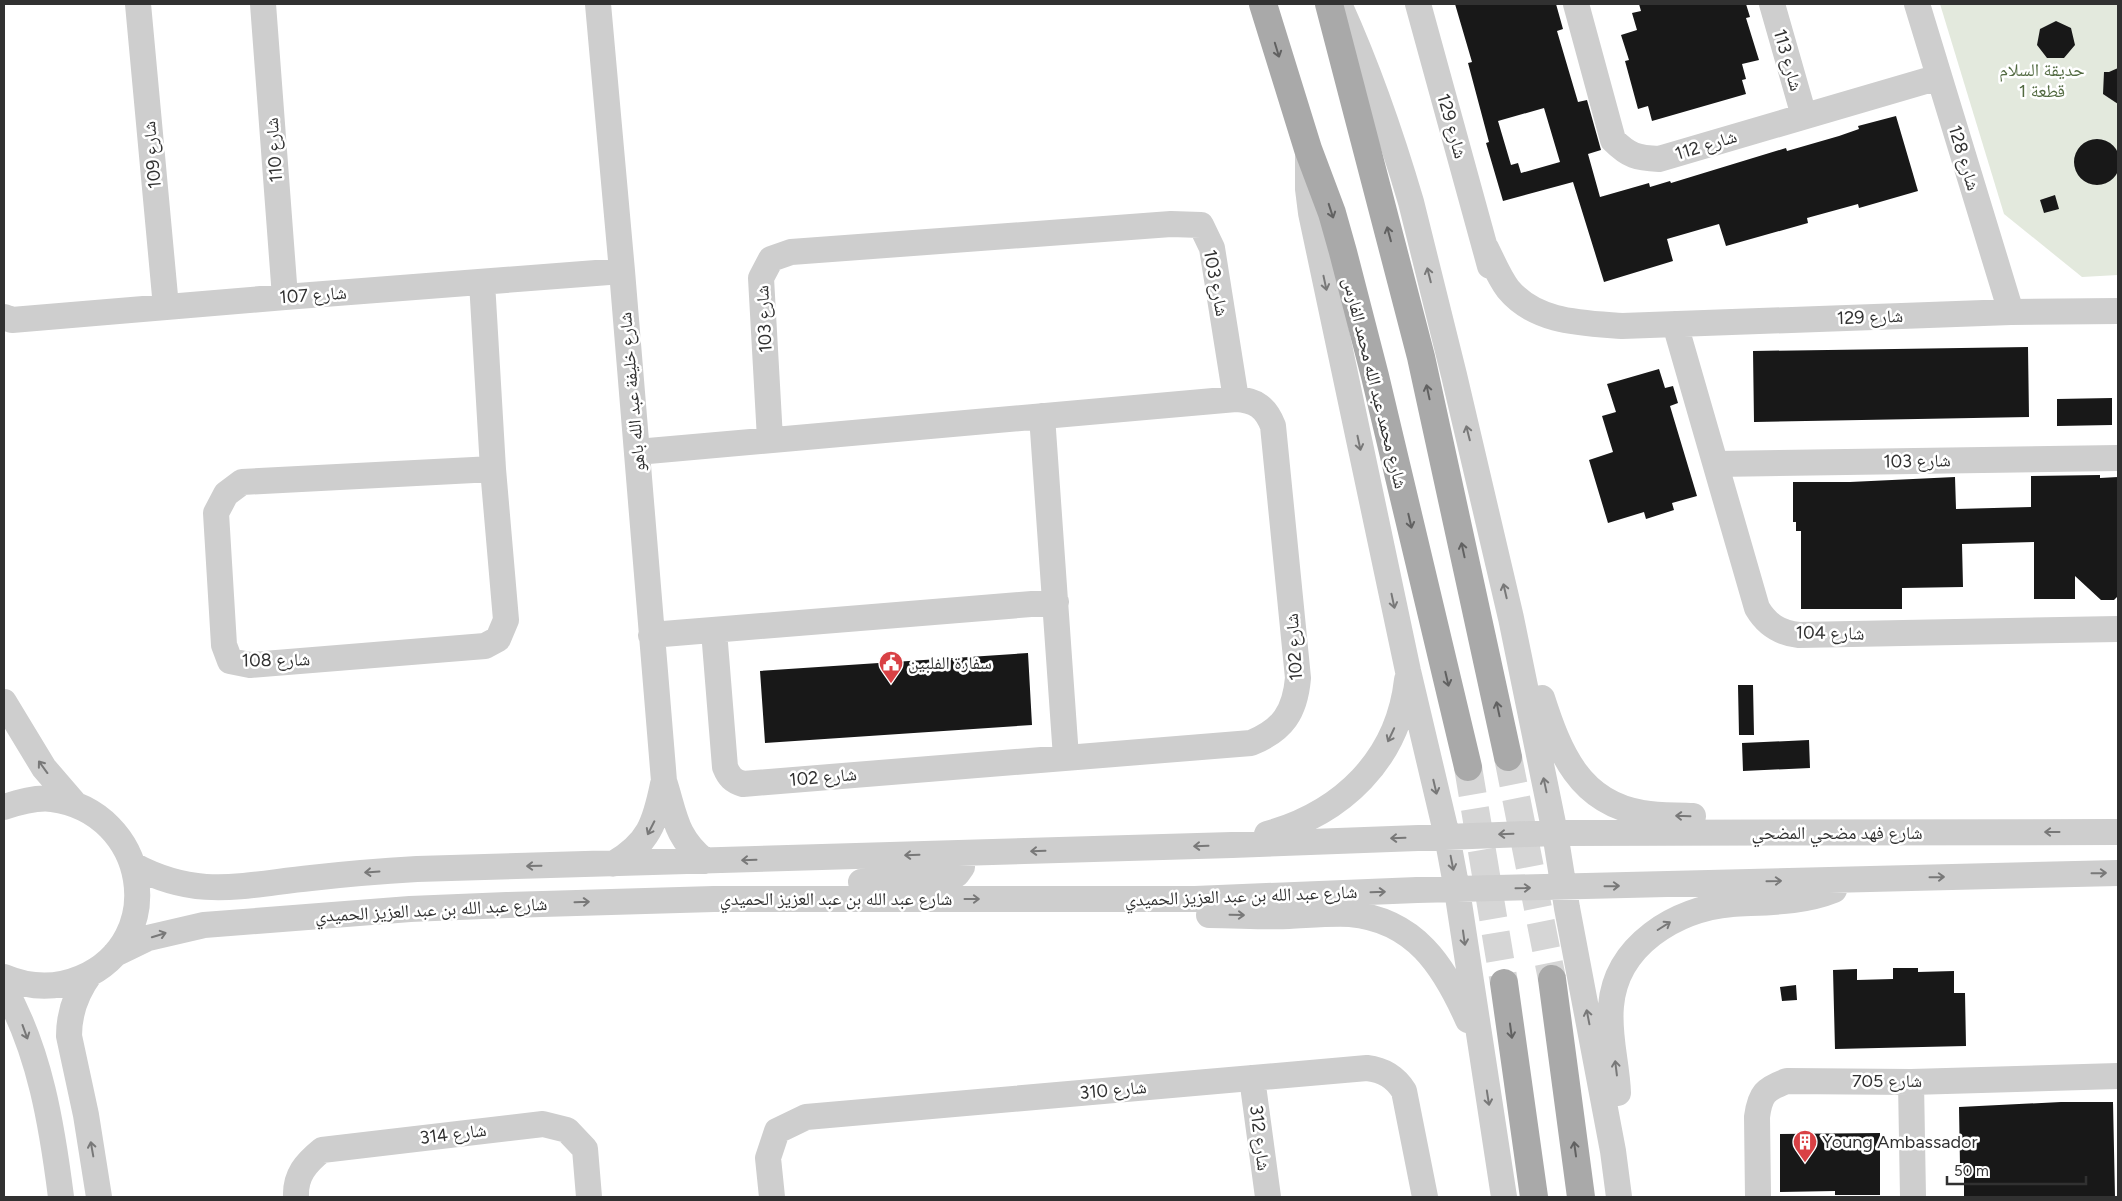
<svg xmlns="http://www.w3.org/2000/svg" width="2122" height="1201" viewBox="0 0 2122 1201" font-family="Figtree,'Noto Naskh Arabic',sans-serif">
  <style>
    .green { fill: #e3e9dd }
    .building { fill: #181818; fill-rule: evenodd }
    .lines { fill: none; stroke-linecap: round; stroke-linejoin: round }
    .major-tunnel { stroke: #d6d6d6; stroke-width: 28; stroke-dasharray: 28 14; stroke-linecap: butt }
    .minor { stroke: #cecece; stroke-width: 26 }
    .major { stroke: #a9a9a9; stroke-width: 28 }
    .oneway { stroke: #616161 }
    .oneway2 { stroke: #787878 }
    .labels { text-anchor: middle; stroke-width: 5; stroke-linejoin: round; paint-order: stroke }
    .street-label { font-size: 18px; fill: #313131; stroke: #fff }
    .park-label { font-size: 18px; fill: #526a41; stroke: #fff }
    .poi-label { font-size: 18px; fill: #313131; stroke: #fff; text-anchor: start }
  </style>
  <rect width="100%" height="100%" fill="#fff"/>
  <path class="green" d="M1940,4H2118V275L2082,277L2004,214Z"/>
  <path class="building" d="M1455,4H1556L1563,29L1557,31L1578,102L1587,100L1601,150L1588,154L1600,197L1649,183L1650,187L1670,181L1671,183L1786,148L1787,151L1839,136L1859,129L1858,126L1896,116L1918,191L1859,208L1858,204L1807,218L1808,223L1726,246L1719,224L1667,239L1673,261L1604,282L1573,182L1503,201L1486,143L1489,142L1468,63L1472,62ZM1544,108L1560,162L1521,173L1518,163L1511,165L1498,121Z
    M1639,4H1746L1750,17L1746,18L1759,60L1742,64L1746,79L1742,80L1746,94L1652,121L1648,106L1638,109L1625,61L1629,60L1621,35L1637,30L1632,13L1641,11Z
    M2056,21L2071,28L2075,45L2064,58H2047L2037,45L2040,29Z
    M2118,68V104L2103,94L2104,72H2109Z
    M2074 162a23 23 0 1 1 46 0a23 23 0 1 1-46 0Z
    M2055,195L2059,209L2044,213L2040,200Z
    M2028,347L2029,417L1754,422L1753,351Z
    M1659,369L1665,388L1673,386L1678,403L1670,406L1697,496L1672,503L1674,510L1646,519L1644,512L1608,523L1589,460L1613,452L1602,416L1616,412L1607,384Z
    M2112,398V425L2057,426V399Z
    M2100,475V478L2118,477V596L2114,600H2101L2075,576V599H2034V542L1962,544L1963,587L1902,588V609H1801V531H1796V522H1793V482H1850L1955,477L1956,509L2031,507V476Z
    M1028,653L1032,725L765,743L760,671Z
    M1738,685H1753L1754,735H1739Z
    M1809,740L1810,768L1743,771L1742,743Z
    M1893,968H1918V972L1954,971V993H1965L1966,1046L1835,1049L1833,970L1857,969V980L1893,979Z
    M1796,985L1797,1000L1782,1001L1780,987Z
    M2061,1102H2113L2115,1197H1964V1166H1960L1959,1107Z
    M1880,1133V1195H1835V1191L1780,1192V1134Z"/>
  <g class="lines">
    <path class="major-tunnel" d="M1508,757L1552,979
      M1468,767L1504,983"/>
    <path class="minor" d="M138,4L166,307
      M263,4L285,297
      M598,4L622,271L664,781C675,815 675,837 705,861
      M1339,4C1368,68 1391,134 1411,202L1454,375L1511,618L1555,833L1567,908L1613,1151L1619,1197
      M1418,4L1490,266
      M1576,4L1613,140C1629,156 1637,158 1659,159L1939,77
      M1772,4L1804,116
      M1917,4L2011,312
      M1308,152V189L1311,213L1408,671L1447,836L1457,890L1504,1197
      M1486,248C1493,262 1499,277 1508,289C1536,323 1582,323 1622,326L2011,312L2118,311
      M482,282L493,469L242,482L226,494L216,513L224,645L230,661L250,665L485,646L498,639L506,620L493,469
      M4,317L12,320L285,297L622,271
      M1675,324L1757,608C1767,625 1780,633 1799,635L2118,629
      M1042,416L1066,757
      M770,439L761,278L771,259L791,252L1171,224L1201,225L1212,248L1236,399
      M637,452L1236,399C1256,400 1266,408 1273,426L1298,678C1295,712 1283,730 1251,743L743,784C733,781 729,777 725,767L714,631
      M1716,464L2118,458
      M651,635L1056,602
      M1542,698C1559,751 1579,803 1643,813C1659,816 1676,815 1693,816
      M4,702L44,768L75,804
      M4,807C19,802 36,797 52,799C148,812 170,940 81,978C55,989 30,988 4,977
      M1267,834C1342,813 1398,760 1407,680
      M613,864C649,843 655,823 663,784
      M133,865C198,900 242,885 311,878C346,874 382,871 417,869L1232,845L1555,833L2118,832
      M861,882L949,878L957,874L962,867L960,853
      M1209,915C1236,915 1263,917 1289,916C1310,915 1330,913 1350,914C1415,920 1444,966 1468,1020
      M115,954L148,938L204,925L410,909L507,905L714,899H1195L1417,890L2118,873
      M90,974C76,993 69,1012 69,1036L86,1115L99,1197
      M4,988C40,1051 52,1126 61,1197
      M1252,1078L1268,1197
      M1911,1082L1913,1197
      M1618,1093C1617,1064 1608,1035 1611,1006C1616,945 1676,909 1732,904C1766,902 1802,903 1834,890
      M296,1197C295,1175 306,1163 322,1150L543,1124L567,1130L585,1149L589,1197
      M772,1197L768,1158L777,1131L806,1117L1367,1068C1384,1070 1395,1077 1404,1091L1425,1197
      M1758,1197L1757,1117C1760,1094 1765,1089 1787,1081L1911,1082L2118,1076"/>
    <path class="major" d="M1263,4L1308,149L1332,213L1343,252L1375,376L1468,767
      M1329,4L1421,357L1508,757
      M1552,979L1581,1197
      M1504,983L1534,1197"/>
  </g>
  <defs><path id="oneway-shaft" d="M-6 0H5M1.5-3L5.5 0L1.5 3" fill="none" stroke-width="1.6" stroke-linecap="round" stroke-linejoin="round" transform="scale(1.25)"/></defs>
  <g class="oneway">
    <use href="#oneway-shaft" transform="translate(1277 50) rotate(73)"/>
    <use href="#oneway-shaft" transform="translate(1331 211) rotate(72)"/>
    <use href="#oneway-shaft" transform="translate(1389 234) rotate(-105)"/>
    <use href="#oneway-shaft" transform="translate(1428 392) rotate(-102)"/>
    <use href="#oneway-shaft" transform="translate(1410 521) rotate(77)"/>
    <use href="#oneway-shaft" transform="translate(1463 550) rotate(-102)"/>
    <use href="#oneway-shaft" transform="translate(1447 679) rotate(77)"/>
    <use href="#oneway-shaft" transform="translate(1498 709) rotate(-102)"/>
    <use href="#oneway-shaft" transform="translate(1511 1031) rotate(82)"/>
    <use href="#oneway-shaft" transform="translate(1575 1149) rotate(-98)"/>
  </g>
  <g class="oneway2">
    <use href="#oneway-shaft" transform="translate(1429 275) rotate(-104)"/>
    <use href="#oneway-shaft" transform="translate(1325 283) rotate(78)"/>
    <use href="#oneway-shaft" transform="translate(1468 433) rotate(-104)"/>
    <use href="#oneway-shaft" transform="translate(1359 443) rotate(78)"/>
    <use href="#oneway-shaft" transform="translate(1505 591) rotate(-103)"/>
    <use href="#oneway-shaft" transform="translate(1393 601) rotate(78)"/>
    <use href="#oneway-shaft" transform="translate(1391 735) rotate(115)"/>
    <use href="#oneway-shaft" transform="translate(43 767) rotate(-126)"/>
    <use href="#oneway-shaft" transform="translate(1545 785) rotate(-102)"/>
    <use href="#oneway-shaft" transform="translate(1435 787) rotate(77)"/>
    <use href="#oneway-shaft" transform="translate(1683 816) rotate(-178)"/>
    <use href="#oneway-shaft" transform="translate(651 828) rotate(117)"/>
    <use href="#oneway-shaft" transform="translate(2052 832) rotate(180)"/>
    <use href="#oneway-shaft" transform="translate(1506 834) rotate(178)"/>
    <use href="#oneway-shaft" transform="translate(1398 838) rotate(178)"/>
    <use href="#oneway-shaft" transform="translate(1201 846) rotate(178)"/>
    <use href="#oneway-shaft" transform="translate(1038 851) rotate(178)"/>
    <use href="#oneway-shaft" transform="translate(912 855) rotate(178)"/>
    <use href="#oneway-shaft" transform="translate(749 860) rotate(178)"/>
    <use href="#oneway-shaft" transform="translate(1452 863) rotate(79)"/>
    <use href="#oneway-shaft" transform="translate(534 866) rotate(179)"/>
    <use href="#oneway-shaft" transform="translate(372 872) rotate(176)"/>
    <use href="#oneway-shaft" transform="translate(2099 873) rotate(-1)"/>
    <use href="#oneway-shaft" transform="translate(1937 877) rotate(-1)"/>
    <use href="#oneway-shaft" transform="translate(1774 881) rotate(-1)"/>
    <use href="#oneway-shaft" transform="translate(1612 886) rotate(-1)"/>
    <use href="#oneway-shaft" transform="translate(1523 888) rotate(-1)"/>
    <use href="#oneway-shaft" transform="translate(1378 892) rotate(-2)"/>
    <use href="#oneway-shaft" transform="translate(972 899)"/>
    <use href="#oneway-shaft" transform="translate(582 902) rotate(-2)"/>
    <use href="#oneway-shaft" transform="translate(1237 915) rotate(1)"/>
    <use href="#oneway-shaft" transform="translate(1664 926) rotate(-32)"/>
    <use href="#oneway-shaft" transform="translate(159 935) rotate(-17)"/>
    <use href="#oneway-shaft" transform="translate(1464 938) rotate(82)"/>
    <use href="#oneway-shaft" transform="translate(1588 1017) rotate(-101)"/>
    <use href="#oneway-shaft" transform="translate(25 1032) rotate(70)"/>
    <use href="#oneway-shaft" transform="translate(1616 1068) rotate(-97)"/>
    <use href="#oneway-shaft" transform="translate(1488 1098) rotate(81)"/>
    <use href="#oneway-shaft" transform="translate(92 1149) rotate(-100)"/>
  </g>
  <defs>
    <symbol id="civic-pin" viewBox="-11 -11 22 30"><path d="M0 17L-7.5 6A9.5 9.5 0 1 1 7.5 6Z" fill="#d94145" stroke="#fff"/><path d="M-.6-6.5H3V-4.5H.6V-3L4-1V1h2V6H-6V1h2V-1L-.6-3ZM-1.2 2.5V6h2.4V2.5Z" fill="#fff"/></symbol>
    <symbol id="building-pin" viewBox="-11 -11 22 30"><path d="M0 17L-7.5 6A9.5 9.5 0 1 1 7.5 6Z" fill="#d94145" stroke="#fff"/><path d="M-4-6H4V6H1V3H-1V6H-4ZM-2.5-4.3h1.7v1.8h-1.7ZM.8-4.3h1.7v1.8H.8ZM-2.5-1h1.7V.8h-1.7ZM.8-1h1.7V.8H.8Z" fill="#fff"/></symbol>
  </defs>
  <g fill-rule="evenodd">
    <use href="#civic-pin" x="877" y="649" width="28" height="38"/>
    <use href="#building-pin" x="1791" y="1128" width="28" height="38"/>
  </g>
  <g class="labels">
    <g class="street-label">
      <text transform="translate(1788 60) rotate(74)" y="6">شارع 113</text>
      <text transform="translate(1452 126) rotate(74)" y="6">شارع 129</text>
      <text transform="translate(1706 145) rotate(-17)" y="6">شارع 112</text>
      <text transform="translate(274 150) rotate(-94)" y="6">شارع 110</text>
      <text transform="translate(152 155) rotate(-95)" y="6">شارع 109</text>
      <text transform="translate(1964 158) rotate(73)" y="6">شارع 128</text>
      <text transform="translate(1216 283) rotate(79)" y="6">شارع 103</text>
      <text transform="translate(313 295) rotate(-4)" y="6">شارع 107</text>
      <text transform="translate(1870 317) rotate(-2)" y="6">شارع 129</text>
      <text transform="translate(764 319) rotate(-93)" y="6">شارع 103</text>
      <text transform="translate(1375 383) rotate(76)" y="6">شارع محمد عبد الله محمد الفارس</text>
      <text transform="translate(632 392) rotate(-95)" y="6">شارع خليفة عبد الله باهو</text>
      <text transform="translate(1917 461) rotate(-1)" y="6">شارع 103</text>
      <text transform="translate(1830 633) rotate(1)" y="6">شارع 104</text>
      <text transform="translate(1294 647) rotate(-94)" y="6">شارع 102</text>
      <text transform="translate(276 660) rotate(-1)" y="6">شارع 108</text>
      <text transform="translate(823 777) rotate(-5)" y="6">شارع 102</text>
      <text x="1837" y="839">شارع فهد مضحي المضحي</text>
      <text transform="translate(1241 896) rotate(-2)" y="6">شارع عبد الله بن عبد العزيز الحميدي</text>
      <text x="836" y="905">شارع عبد الله بن عبد العزيز الحميدي</text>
      <text transform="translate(431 910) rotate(-3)" y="6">شارع عبد الله بن عبد العزيز الحميدي</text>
      <text x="1887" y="1087">شارع 705</text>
      <text transform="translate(1113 1090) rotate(-5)" y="6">شارع 310</text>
      <text transform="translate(453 1134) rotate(-7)" y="6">شارع 314</text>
      <text transform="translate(1260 1138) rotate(83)" y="6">شارع 312</text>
    </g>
    <g class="park-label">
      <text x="2042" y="76">حديقة السلام<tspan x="2042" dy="21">قطعة 1</tspan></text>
    </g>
    <g class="poi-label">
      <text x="908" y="669">سفارة الفلبين</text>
      <text x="1822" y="1148">Young Ambassador</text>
    </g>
  </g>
  <rect width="2122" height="1201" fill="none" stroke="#313131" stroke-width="10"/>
  <path d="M1947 1176v8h139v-8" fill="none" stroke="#313131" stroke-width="2.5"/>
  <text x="1954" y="1176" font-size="15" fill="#313131" stroke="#ffffff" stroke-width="4" paint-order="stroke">50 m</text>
</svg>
